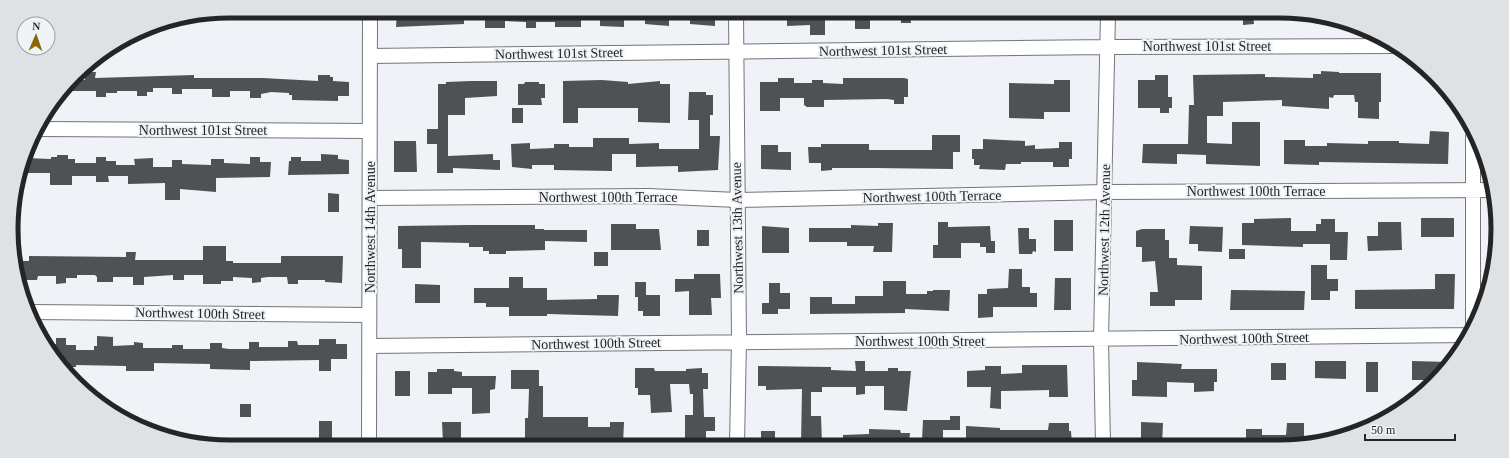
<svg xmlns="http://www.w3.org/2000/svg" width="1509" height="458" viewBox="0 0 1509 458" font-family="'Times New Roman',serif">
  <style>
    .building { fill: #4f5154 }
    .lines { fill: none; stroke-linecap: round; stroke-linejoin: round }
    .minor-casing { stroke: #737579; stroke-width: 16 }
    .minor { stroke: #fff; stroke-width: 14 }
    .labels { text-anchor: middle; stroke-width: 4; stroke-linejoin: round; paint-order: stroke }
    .street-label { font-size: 14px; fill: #242527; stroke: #eff2f6 }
    .rim { fill: none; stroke: #242527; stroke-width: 5 }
  </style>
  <rect width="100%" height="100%" fill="#eff2f6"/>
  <path class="building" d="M397,12H457V13H464V24L396,27Z
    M485,12H581V27H555V22H536V28H526V22L505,21V28H485Z
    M600,12L624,13V27L600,26Z
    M645,13H669V26L645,24Z
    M690,13H715V26L690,24Z
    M787,13H825V35H810V25L787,26Z
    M855,13H870V29H855Z
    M901,14H910L911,23H901Z
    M1243,15H1253L1254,24L1243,25Z
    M1321,71L1339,72V73H1381V102H1379V119L1358,118V102H1355L1354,95H1334L1333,98L1329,97V109L1282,106V100L1223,102V116H1207V143L1232,144V122H1260V166L1206,164V155L1177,154V164L1142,163L1143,144H1188L1189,105H1194L1193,75L1265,74V77L1313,78V74H1321Z
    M85,72H96L95,78L194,75V78H263L318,81V75H330V77H333V81L349,82V96H338V101L292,100V95H289V93L271,92L261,94V98H250V91H230V97H212V89H182V94H172V88H153V92H147V96H137V91H117V93H106V97H96V91H66L74,80H85Z
    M1155,75H1168V97H1172V108H1169V113H1160V108H1138V80H1155Z
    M778,78H794V83H812V80H823V83L843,84V78H904L908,79V97H904V104H894V100L887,99L824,100V107H807L804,105V98H780V111H760V82H778Z
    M602,80L628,82V84L660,81V84H670V123L638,122V108H578V123H563V81Z
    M1054,80H1070V112H1044V119L1009,118V83L1054,84Z
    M471,81H497V96L465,98V115H448V156L493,154V160H500V170L453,168V173H437V144H427V129H438V84H446V82Z
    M525,82H539V84H545V98H541L542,105H518V84H524Z
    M689,92H706V95H713V115H710V136H720L718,170L678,172V166L636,167V154H612V171L554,170V165H532V169L512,167L511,144L530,143V149L554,148V144H569V147H593V138H629V144L659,143V149H699V120H688Z
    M512,108H523V123H512Z
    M1430,131L1449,132L1448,164L1319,162V165L1284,164V140H1305V146H1327V143L1368,144V141H1399V143L1429,144Z
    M932,135H960V152H953V169L875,168H832V170L821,171V163H809L808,147H821V144H869V150H932Z
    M983,139L1025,141V146L1035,145V149L1059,148V142H1072V159H1069V167H1053V162H1021V164H1006L1005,170L979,169L980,165H974V159H972V149H983Z
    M394,141H416L417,172H394Z
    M761,145H778V152H791V170L761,169Z
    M321,154L338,155V159L349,160V174L288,175L289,161H291V157H301V161H321Z
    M57,155H68V159H75V163H96V157H106V161H116V165H135L134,159L153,158V167H172V160H182V164L211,165V159H224V163L250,164V157H260V162H271L270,177L216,178V192L180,189V200H165V183L128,184V176H108L109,182H96V176H72V185H50V173H21L26,158L51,159V157H57Z
    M328,193L339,194V212H328Z
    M1291,218V231H1316V224H1321V219H1335V232H1348L1347,260H1330V244H1303V247L1242,245V223H1254V219Z
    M1421,218H1454V237H1421Z
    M1054,220H1073V251H1054Z
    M938,222H948V227L990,226L991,241H995V253H986V247H980V243H961V258H933V245H938Z
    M1378,222H1401L1402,250L1368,251L1367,236H1378Z
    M878,223H893L892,252H873L874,246H847V242H809V228H851V225L878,226Z
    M611,224H636V229H659L661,250H611Z
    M469,225H535V229H544V230H587V242L545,241V250L506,251V254H489V251H483V247H469V243L421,242V268H402V249H398V226Z
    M762,226L789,228V253H762Z
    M1190,226L1223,227L1222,252L1198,251V244H1189Z
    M1018,228H1029V239H1036V252L1033,251L1032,254H1019Z
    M1142,229H1165V240H1169V258H1177V265L1202,266V300H1175V306H1150V292H1158L1155,261L1142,262V247H1136V231Z
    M697,230H709V246H697Z
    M203,246H226V261H233V263H281V256H343L342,283L325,282V280H298V284H288L287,277H268L261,278V282L252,283V278L233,277V281H221V284H203V275H184V280H173V275L144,277V285H133V277H113V282H97V277L95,275H77V278H66V283L56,284V276H38L37,280H27L26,301L18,285L17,265H21V261H29V256L126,257V252H136L135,260H203Z
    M1229,249H1245V259H1229Z
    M594,252H608V266H594Z
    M1311,265H1327V279H1338V291H1330V300H1311Z
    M1009,269H1022V287H1030V293H1037V307H993V317L978,318V294H987V289L1008,288Z
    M694,274H720L721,298H711L712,315H689V291L675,292V279H694Z
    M1435,274H1455L1454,309H1355V290L1435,289Z
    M509,277H523V288H547V300L597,299V295H619L618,316L547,314V316H509V307H486V303H474V288H509Z
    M1055,278H1071V310H1054Z
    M883,281H906V294H927V291H933V290H950L949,311L905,309V313L810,314V297H832V304H855V296H883Z
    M635,282H646V295H660V316H643V311H638V297H635Z
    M769,283H780V293H790V309H778V314H762V303H769Z
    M415,284L440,285V303H415Z
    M1231,290L1305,291L1304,310H1230Z
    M97,336L113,337V346L134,345V342L143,343V348H172V345H183V349H210V343H222V348L229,349H249V342H259V347H288V341H297L298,345H319V339H336V344H347V359H331V371H319V360L250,361V370L210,369V364L154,363V371H126V366L76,365V367H65L49,351V344H56V338H66V345H76V350H94V346H97Z
    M855,361H865V371H888V368H898V371H911L907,411L884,410V386H865V394L856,395V387H822V392H811V416H821L822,444H801L802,389L766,390V386H758V366L831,367V370L856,371Z
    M1315,361H1346V379L1315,378Z
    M1412,361L1449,362L1434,380H1412Z
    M1137,362L1182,364L1181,369H1217V382H1214V391L1194,392V383L1167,382V397L1132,396V380H1137Z
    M1366,362H1378V392H1366Z
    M1271,363H1286V380H1271Z
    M1022,365H1067L1068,397H1049V390L1001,391V409L990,408L991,387H967V371L985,370V366H1001V374L1022,373Z
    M635,368H654L655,371H686V369L702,368V373H708V389H703L704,417H715V431H706V444H685V415H693V394H690L689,384H670L672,412L651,413L650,395H638V388H635Z
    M437,369H454V371L462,372V376H496L495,389L490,390V413L472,414V388H452V394H428V372H437Z
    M511,370H539V386H543V417H588V427H610V422H624L623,444L525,443V418H528L529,389H511Z
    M395,371H410V396H395Z
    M240,404H251V417H240Z
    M950,416H960V430H943V440H922L923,420H950Z
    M319,421H332V443H319Z
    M442,422H461V443H443Z
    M1141,422L1163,423L1162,445H1141Z
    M1049,423H1069V431H1071L1072,445L966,444V426L1000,428V430H1048Z
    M1287,423H1304V445H1246V429H1262V435H1286Z
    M869,429L900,430L901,433H910L909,444H843V435L869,434Z
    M761,431H775V444H761Z"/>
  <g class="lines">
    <defs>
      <path id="minor" d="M736,13L739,341L737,444
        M370,56L1108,47L1396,46
        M37,129L370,131
        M370,198L648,196L737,200L1105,192L1494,190
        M30,312L369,315
        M1473,326V137
        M369,346C736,341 1103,340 1470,335
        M369,443L370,12
        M1103,445L1101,340L1108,14"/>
    </defs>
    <use href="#minor" class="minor-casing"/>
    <use href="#minor" class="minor"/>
  </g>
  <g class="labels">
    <g class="street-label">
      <text x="1207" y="51">Northwest 101st Street</text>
      <text transform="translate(883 50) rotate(-1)" y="5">Northwest 101st Street</text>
      <text transform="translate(559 53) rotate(-1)" y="5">Northwest 101st Street</text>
      <text x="203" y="135">Northwest 101st Street</text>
      <text x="1256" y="196">Northwest 100th Terrace</text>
      <text transform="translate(932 196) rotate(-1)" y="5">Northwest 100th Terrace</text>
      <text x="608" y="202">Northwest 100th Terrace</text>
      <text transform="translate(370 227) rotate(-90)" y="5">Northwest 14th Avenue</text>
      <text transform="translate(737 228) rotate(-91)" y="5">Northwest 13th Avenue</text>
      <text transform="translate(1104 230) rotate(-89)" y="5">Northwest 12th Avenue</text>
      <text transform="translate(200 313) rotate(1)" y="5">Northwest 100th Street</text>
      <text transform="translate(1244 338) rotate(-1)" y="5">Northwest 100th Street</text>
      <text x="920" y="346">Northwest 100th Street</text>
      <text transform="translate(596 343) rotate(-1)" y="5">Northwest 100th Street</text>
    </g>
  </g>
  <path d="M0 0H1509V458H0ZM229 18H1280A211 211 0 0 1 1491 229V229A211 211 0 0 1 1280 440H229A211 211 0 0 1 18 229V229A211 211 0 0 1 229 18Z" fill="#dfe2e5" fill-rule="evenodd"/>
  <path class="rim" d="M229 18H1280A211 211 0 0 1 1491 229V229A211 211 0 0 1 1280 440H229A211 211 0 0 1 18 229V229A211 211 0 0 1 229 18Z"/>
  <g transform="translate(36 36) rotate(2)"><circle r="19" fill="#eff2f6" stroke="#9ea0a3"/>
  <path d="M0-3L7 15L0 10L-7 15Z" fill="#8b6706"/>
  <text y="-6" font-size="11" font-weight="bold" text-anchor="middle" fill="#242527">N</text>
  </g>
  <path d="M1365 434v6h90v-6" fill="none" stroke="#242527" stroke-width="2"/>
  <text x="1371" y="434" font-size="12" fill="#242527" stroke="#eff2f6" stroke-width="3" paint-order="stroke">50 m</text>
</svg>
